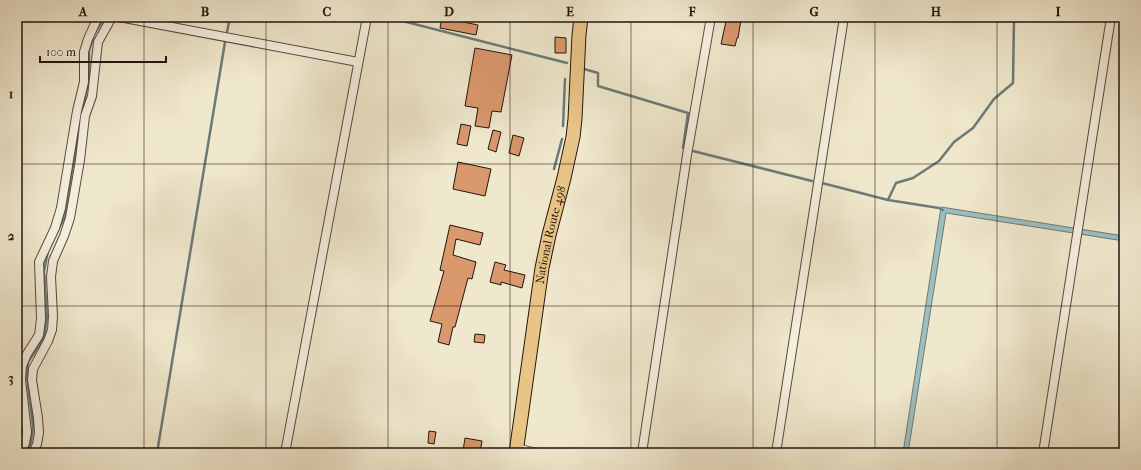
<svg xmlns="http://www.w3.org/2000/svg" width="1141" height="470" viewBox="0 0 1141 470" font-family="'IM FELL French Canon',serif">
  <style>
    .water { fill: #9dbfc0; stroke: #6b7b79 }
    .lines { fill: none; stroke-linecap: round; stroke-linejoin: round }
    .stream { stroke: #6b7b79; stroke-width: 2.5 }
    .building { fill: #da986d; stroke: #21140f }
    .minor-casing { stroke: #55493e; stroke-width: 10 }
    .trunk-casing { stroke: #21140f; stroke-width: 15 }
    .minor { stroke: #f5f0de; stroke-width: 8 }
    .trunk { stroke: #e8c486; stroke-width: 13 }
    .grid { fill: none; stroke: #21140f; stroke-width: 1; stroke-opacity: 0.55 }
    .labels { text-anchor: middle; stroke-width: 4; stroke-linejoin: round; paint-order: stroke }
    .street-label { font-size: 12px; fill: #21140f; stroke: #f5f0de }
    .neatline { fill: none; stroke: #21140f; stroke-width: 1.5 }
    .grid-label { font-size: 13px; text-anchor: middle; font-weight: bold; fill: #21140f }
  </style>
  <rect width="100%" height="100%" fill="#f0e8cd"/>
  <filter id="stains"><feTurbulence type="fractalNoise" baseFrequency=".005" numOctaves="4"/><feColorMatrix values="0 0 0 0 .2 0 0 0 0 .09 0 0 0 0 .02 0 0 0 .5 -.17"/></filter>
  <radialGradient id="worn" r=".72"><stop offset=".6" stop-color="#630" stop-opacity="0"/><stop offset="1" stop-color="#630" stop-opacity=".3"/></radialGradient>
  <path class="water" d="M941,207L1124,236V241L946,213L908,453H903Z"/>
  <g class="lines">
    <path class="stream" d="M387,17L567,63
      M227,32L230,17
      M584,69L598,73V86L688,113L683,148
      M563,126L565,79
      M693,151L812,181
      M554,169L562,139
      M822,183L888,200L939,208L943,210
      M888,200L896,183L913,178L939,161L954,142L973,128L994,99L1013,83L1014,17
      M57,232L64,218L83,106L89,79V51L94,34L105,17
      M27,453L31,441L33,426L27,377L28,362L44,338L47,318L44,271L48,251
      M157,453L225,42"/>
  </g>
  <path class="building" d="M442,17H453V20L478,25L476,35L440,28Z
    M727,17L741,20L738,38H737L735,46L721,44Z
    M555,37L566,38V53H555Z
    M475,48L512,55L501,112L492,111L489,128L475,126L478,108L465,106Z
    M461,124L471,126L467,146L457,144Z
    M493,130L501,132L496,152L488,149Z
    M513,135L524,138L519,156L509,153Z
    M458,162L491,169L485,196L453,189Z
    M450,225L483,233L480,245L456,239L453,255L476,262L472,279L468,278L455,327H453L449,345L438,342L442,324L430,321L444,271L440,270Z
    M495,262L506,265L504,270L525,275L522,288L501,282V285L490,282Z
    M475,334L485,335L484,343L474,342Z
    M429,431L436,432L434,444L428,443Z
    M465,438L482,441L480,453L463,451Z"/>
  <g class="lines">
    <defs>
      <path id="minor" d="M119,17L358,62
        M516,448L537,453
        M21,453L25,443L27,432L21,380L22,366L27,354L39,335L41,319L39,262L55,228L61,208L77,111L84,82V52L88,39L98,17
        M33,453L37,444L39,433L38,418L32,380L33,369L48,341L52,330L53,316L51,277L53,261L64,236L70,218L80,160L85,116L92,96L98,42L112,17
        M285,453L367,17
        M642,453L687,155L711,17
        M776,453L844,17
        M1043,453L1111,17"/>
      <g id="trunk">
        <path id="s1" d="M516,453L542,268L549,235L564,178L573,137L575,119L579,35L581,17"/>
      </g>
    </defs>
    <use href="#minor" class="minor-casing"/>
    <use href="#trunk" class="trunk-casing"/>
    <use href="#minor" class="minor"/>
    <use href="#trunk" class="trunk"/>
  </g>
  <path class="grid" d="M144,17V453M266,17V453M388,17V453M510,17V453M631,17V453M753,17V453M875,17V453M997,17V453M17,164H1124M17,306H1124"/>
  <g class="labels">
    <g class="street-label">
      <text dy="4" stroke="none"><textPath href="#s1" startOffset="221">National Route 498</textPath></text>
    </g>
  </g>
  <rect width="1141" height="470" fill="none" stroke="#f0e8cd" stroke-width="44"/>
  <path d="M40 56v6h126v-6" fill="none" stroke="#21140f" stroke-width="2"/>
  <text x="46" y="56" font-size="12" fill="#21140f" stroke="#f5f0de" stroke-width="3" paint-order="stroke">100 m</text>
  <rect x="22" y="22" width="1097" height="426" class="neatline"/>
  <g class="grid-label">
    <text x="83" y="16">A</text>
    <text x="205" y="16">B</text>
    <text x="327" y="16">C</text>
    <text x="449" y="16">D</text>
    <text x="570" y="16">E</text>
    <text x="692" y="16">F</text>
    <text x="814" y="16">G</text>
    <text x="936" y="16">H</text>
    <text x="1058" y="16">I</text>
    <text x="11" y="98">1</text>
    <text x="11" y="240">2</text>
    <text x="11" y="382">3</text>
  </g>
  <rect width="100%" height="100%" filter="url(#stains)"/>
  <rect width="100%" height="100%" fill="url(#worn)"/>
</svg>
